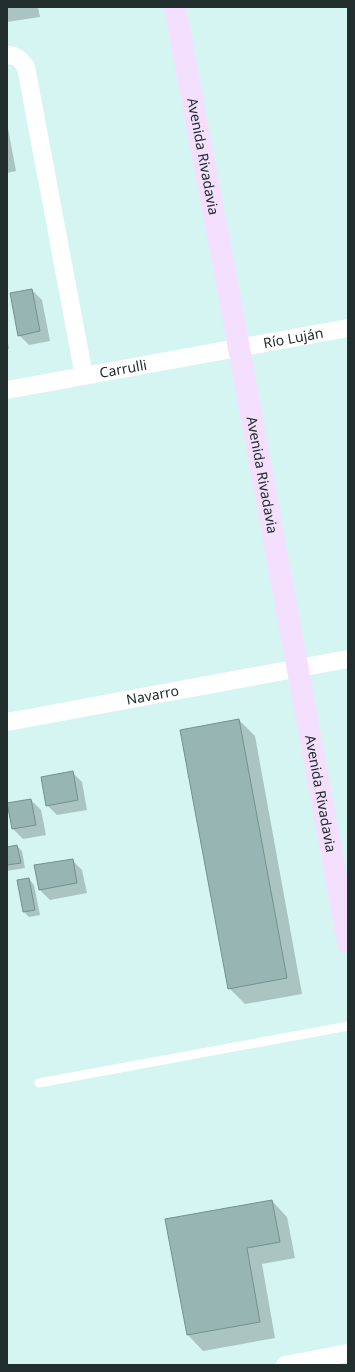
<svg xmlns="http://www.w3.org/2000/svg" width="355" height="1372" viewBox="0 0 355 1372" font-family="'Noto Sans',sans-serif">
  <style>
    .shadow { fill: #0003 }
    .building { fill: #97b6b3; stroke: #73918e }
    .lines { fill: none; stroke-linecap: round; stroke-linejoin: round }
    .lane { stroke: #fff; stroke-width: 9 }
    .street { stroke: #fff; stroke-width: 18 }
    .secondary { stroke: #f4dfff; stroke-width: 22 }
    .labels { text-anchor: middle; stroke-width: 3; stroke-linejoin: round; paint-order: stroke }
    .street-label { font-size: 14px; fill: #222e2d; stroke: #d5f5f2 }
  </style>
  <rect width="100%" height="100%" fill="#d5f5f2"/>
  <path class="shadow" d="M7,7H38L40,17L7,22Z
    M7,123L16,171L7,173Z
    M32,290L42,300L50,341L29,345L19,335Z
    M7,337L9,349H7Z
    M239,720L255,736L302,994L245,1004L229,988Z
    M72,772L82,782L87,810L57,815L47,805Z
    M31,800L41,810L46,835L23,839L13,829Z
    M17,846L22,851L25,868L7,871V848Z
    M72,860L82,870L87,893L50,900L40,890Z
    M29,879L34,885L40,915L29,917L24,912Z
    M272,1201L287,1217L295,1258L262,1264L275,1338L203,1351L188,1335L166,1220Z"/>
  <path class="building" d="M32,289L40,331L18,336L10,293Z
    M239,719L287,978L228,989L180,730Z
    M73,771L78,800L46,806L41,777Z
    M31,799L36,825L12,829L7,803Z
    M17,845L21,863L7,865V847Z
    M73,859L77,883L39,890L34,865Z
    M29,878L35,910L23,912L17,880Z
    M272,1200L280,1242L247,1248L260,1322L187,1335L165,1219Z"/>
  <g class="lines">
    <path class="lane" d="M39,1083L348,1026"/>
    <g class="street">
      <path d="M7,55C17,55 21,60 26,67L84,376"/>
      <path id="s1" d="M7,390L348,328"/>
      <path id="s2" d="M7,722L348,659"/>
      <path d="M285,1365L348,1353"/>
    </g>
    <path class="secondary" id="s3" d="M175,7L232,310L348,943"/>
  </g>
  <g class="labels">
    <g class="street-label">
      <text dy="5" stroke="none"><textPath href="#s3" startOffset="152">Avenida Rivadavia</textPath></text>
      <text dy="5" stroke="none"><textPath href="#s1" startOffset="291">Río Luján</textPath></text>
      <text dy="5" stroke="none"><textPath href="#s1" startOffset="118">Carrulli</textPath></text>
      <text dy="5" stroke="none"><textPath href="#s3" startOffset="476">Avenida Rivadavia</textPath></text>
      <text dy="5" stroke="none"><textPath href="#s2" startOffset="148">Navarro</textPath></text>
      <text dy="5" stroke="none"><textPath href="#s3" startOffset="800">Avenida Rivadavia</textPath></text>
    </g>
  </g>
  <rect width="355" height="1372" fill="none" stroke="#222e2d" stroke-width="16"/>
</svg>
